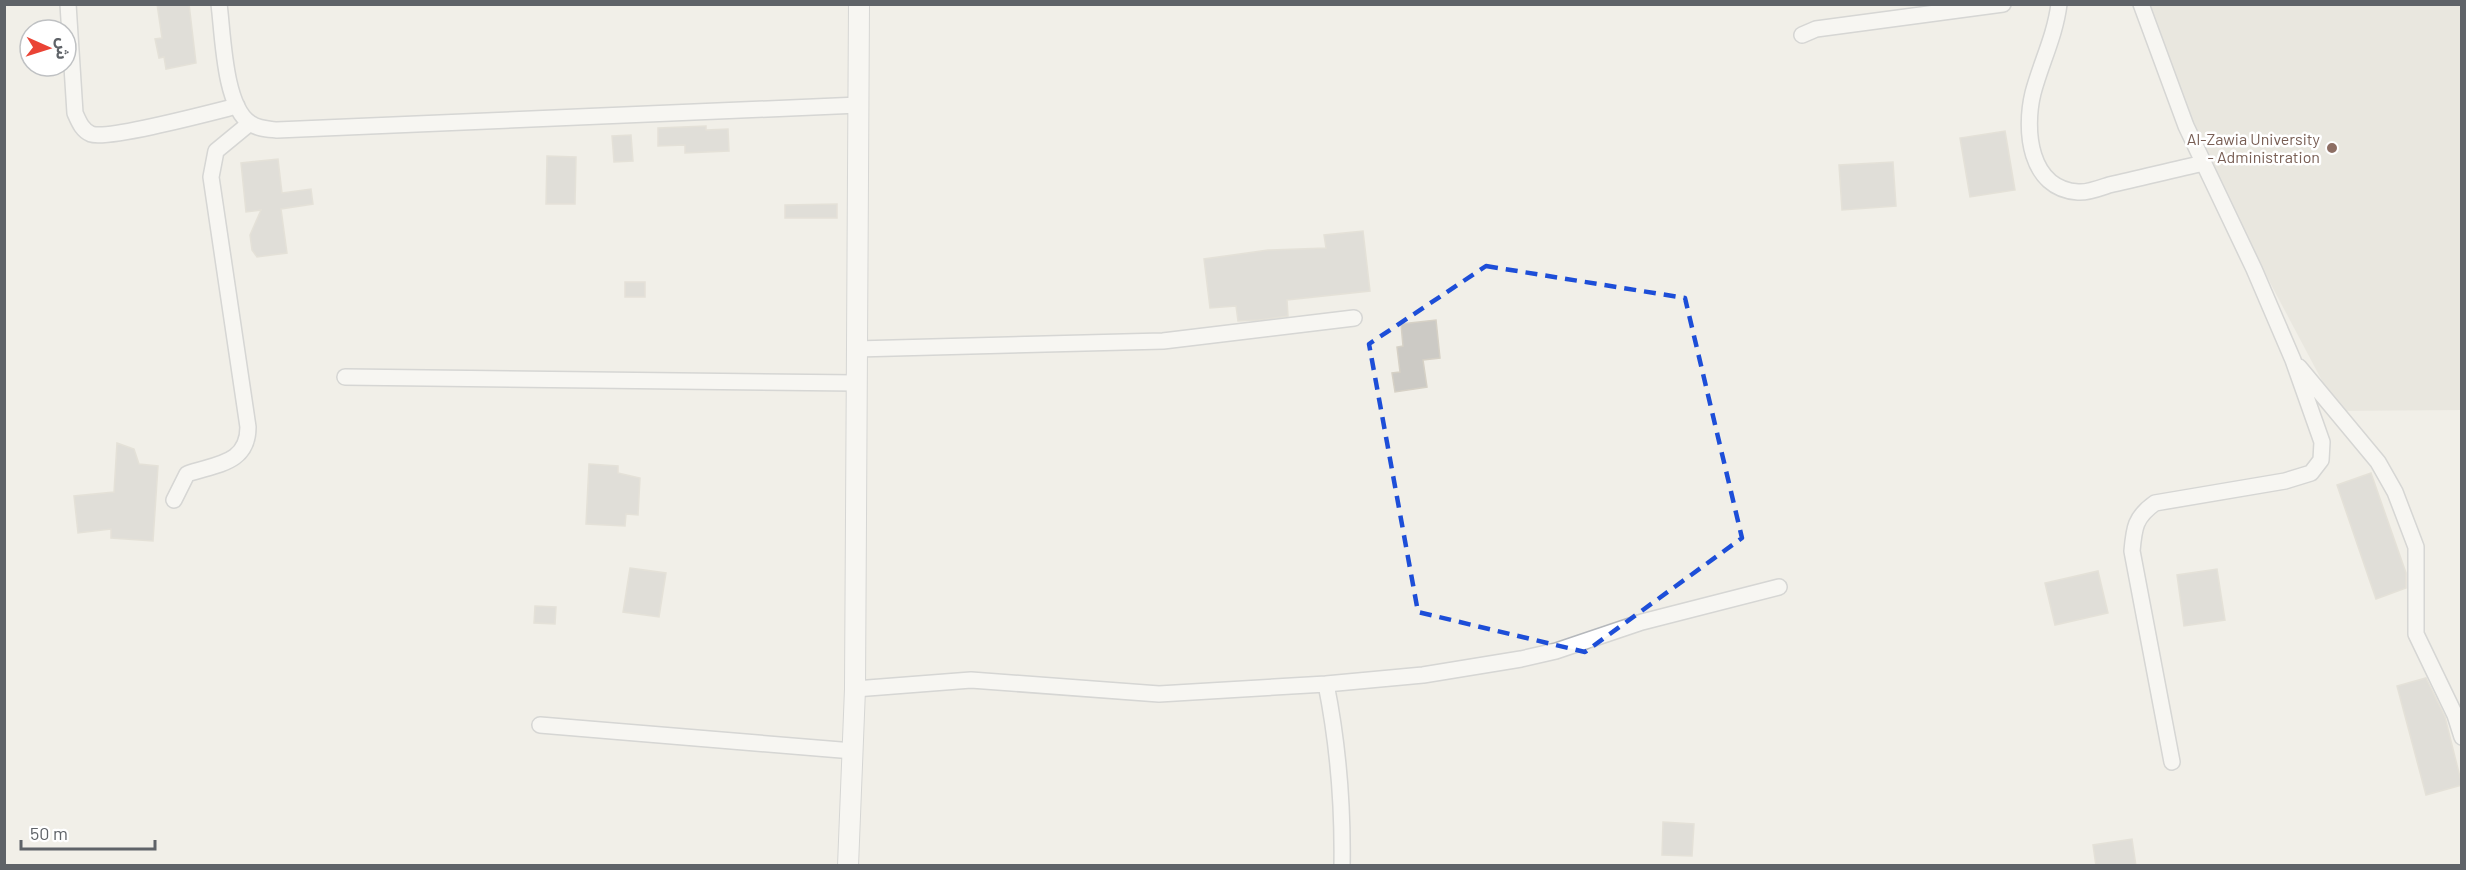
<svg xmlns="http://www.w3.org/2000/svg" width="2466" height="870" viewBox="0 0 2466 870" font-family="Barlow,'Noto Sans Arabic',sans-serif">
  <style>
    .education { fill: #e1ded6 }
    .building { fill: #cccac5; stroke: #d6d1c6; stroke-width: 1.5 }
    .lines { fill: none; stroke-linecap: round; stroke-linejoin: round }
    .minor-casing { stroke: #b5b8bc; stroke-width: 18 }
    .tertiary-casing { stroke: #b5b8bc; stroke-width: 22 }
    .minor { stroke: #fff; stroke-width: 15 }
    .tertiary { stroke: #fff; stroke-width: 20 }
    .marked { fill: none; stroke: #1d4ed8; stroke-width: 4.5; stroke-dasharray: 12 8; stroke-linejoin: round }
    .education-dot { fill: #8d6e63; stroke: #fff; stroke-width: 2 }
    .labels { text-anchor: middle; stroke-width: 5; stroke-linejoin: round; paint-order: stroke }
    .education-label { font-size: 16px; fill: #785e54; stroke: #fff; text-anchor: end }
  </style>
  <rect width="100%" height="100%" fill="#f1efe8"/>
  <path class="education" d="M2147,5H2461V410L2338,411L2231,209L2175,87Z"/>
  <path class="building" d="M157,4H189L196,63L166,69L164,57L159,58L155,39L162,38Z
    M706,126V130L728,129L729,151L685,153V145L658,146V128Z
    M2005,131L2015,190L1970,197L1960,138Z
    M631,135L633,161L614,162L612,136Z
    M547,156L576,157L575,204H546Z
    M278,159L282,193L311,189L313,204L281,209L287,253L257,257L252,250L250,235L261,210L246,212L241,163Z
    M1893,162L1896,206L1842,210L1839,165Z
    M837,204V218H785V205Z
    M1363,231L1370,291L1287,300L1288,316L1259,320L1238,321L1236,306L1210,308L1204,259L1268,250L1326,248L1324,235Z
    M625,282H645V297H625Z
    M1436,320L1440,358L1423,360L1427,387L1395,392L1392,373L1400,372L1397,347L1403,346L1401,324Z
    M117,443L134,449L139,464L158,466L153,541L111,538V529L78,533L74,496L114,492Z
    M589,464L618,466V473L640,478L638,515L626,514L625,526L586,524Z
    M2371,473L2406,573V588L2376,599L2337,485Z
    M630,568L666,573L659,617L623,612Z
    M2217,569L2225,620L2184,626L2177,575Z
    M2098,571L2108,613L2055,625L2045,583Z
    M535,606L556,607L555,624L534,623Z
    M2426,678L2445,717L2462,785L2426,795L2397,686Z
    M1663,822L1694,824L1692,856L1662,855Z
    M2132,839L2136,866H2096L2093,845Z"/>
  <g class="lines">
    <defs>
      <path id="minor" d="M68,4L75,113C79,122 82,130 91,134C108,140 213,112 237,106
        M219,4C223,34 224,106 250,123C258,129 268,129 277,130L859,105
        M2059,4C2055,36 2041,63 2033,93C2024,130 2029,189 2078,192C2087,193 2100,188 2109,185C2141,178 2172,170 2204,163
        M2141,4L2186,126L2254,269L2293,360L2322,442L2321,460L2311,473L2285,481L2155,503C2135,517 2134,528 2132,551L2172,762
        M1802,35L1816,29L2003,4
        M856,349L1163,341L1354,318
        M2299,367L2378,462L2395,492L2416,547V634L2455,715L2462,737
        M345,377L856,383
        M174,500L187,474C216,464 248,464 248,427L211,177L216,151L250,123
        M1326,684L1423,675L1521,659L1556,651L1642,622L1779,587
        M855,689L971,680L1159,694L1326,684C1338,744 1343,804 1342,866
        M540,725L853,751"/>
      <path id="tertiary" d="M848,866L855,689L859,4"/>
    </defs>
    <use href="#minor" class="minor-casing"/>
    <use href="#tertiary" class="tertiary-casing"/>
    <use href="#minor" class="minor"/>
    <use href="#tertiary" class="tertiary"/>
  </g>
  <path d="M0 0H2466V870H0ZM1486,266L1685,298L1742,538L1585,652L1418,612L1369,344Z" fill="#f1efe8" fill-opacity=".55" fill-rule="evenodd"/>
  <path class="marked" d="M1486,266L1685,298L1742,538L1585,652L1418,612L1369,344Z"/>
  <circle class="education-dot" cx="2332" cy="148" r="6"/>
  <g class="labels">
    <g class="education-label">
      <text x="2320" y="145">Al-Zawia University<tspan x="2320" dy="18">- Administration</tspan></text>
    </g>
  </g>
  <rect width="2466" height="870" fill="none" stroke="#5f6368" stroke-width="12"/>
  <g transform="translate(48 48) rotate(93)"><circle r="28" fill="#ffffff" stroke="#bfc1c3" stroke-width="1.5"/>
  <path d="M0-4.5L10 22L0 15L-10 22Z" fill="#ea4335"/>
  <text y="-9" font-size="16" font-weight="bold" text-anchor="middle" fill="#5f6368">ش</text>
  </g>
  <path d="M21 840v9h134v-9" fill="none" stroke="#5f6368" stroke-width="3"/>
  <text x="30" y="840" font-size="18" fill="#5f6368" stroke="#ffffff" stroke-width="4.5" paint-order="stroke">50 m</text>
</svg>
